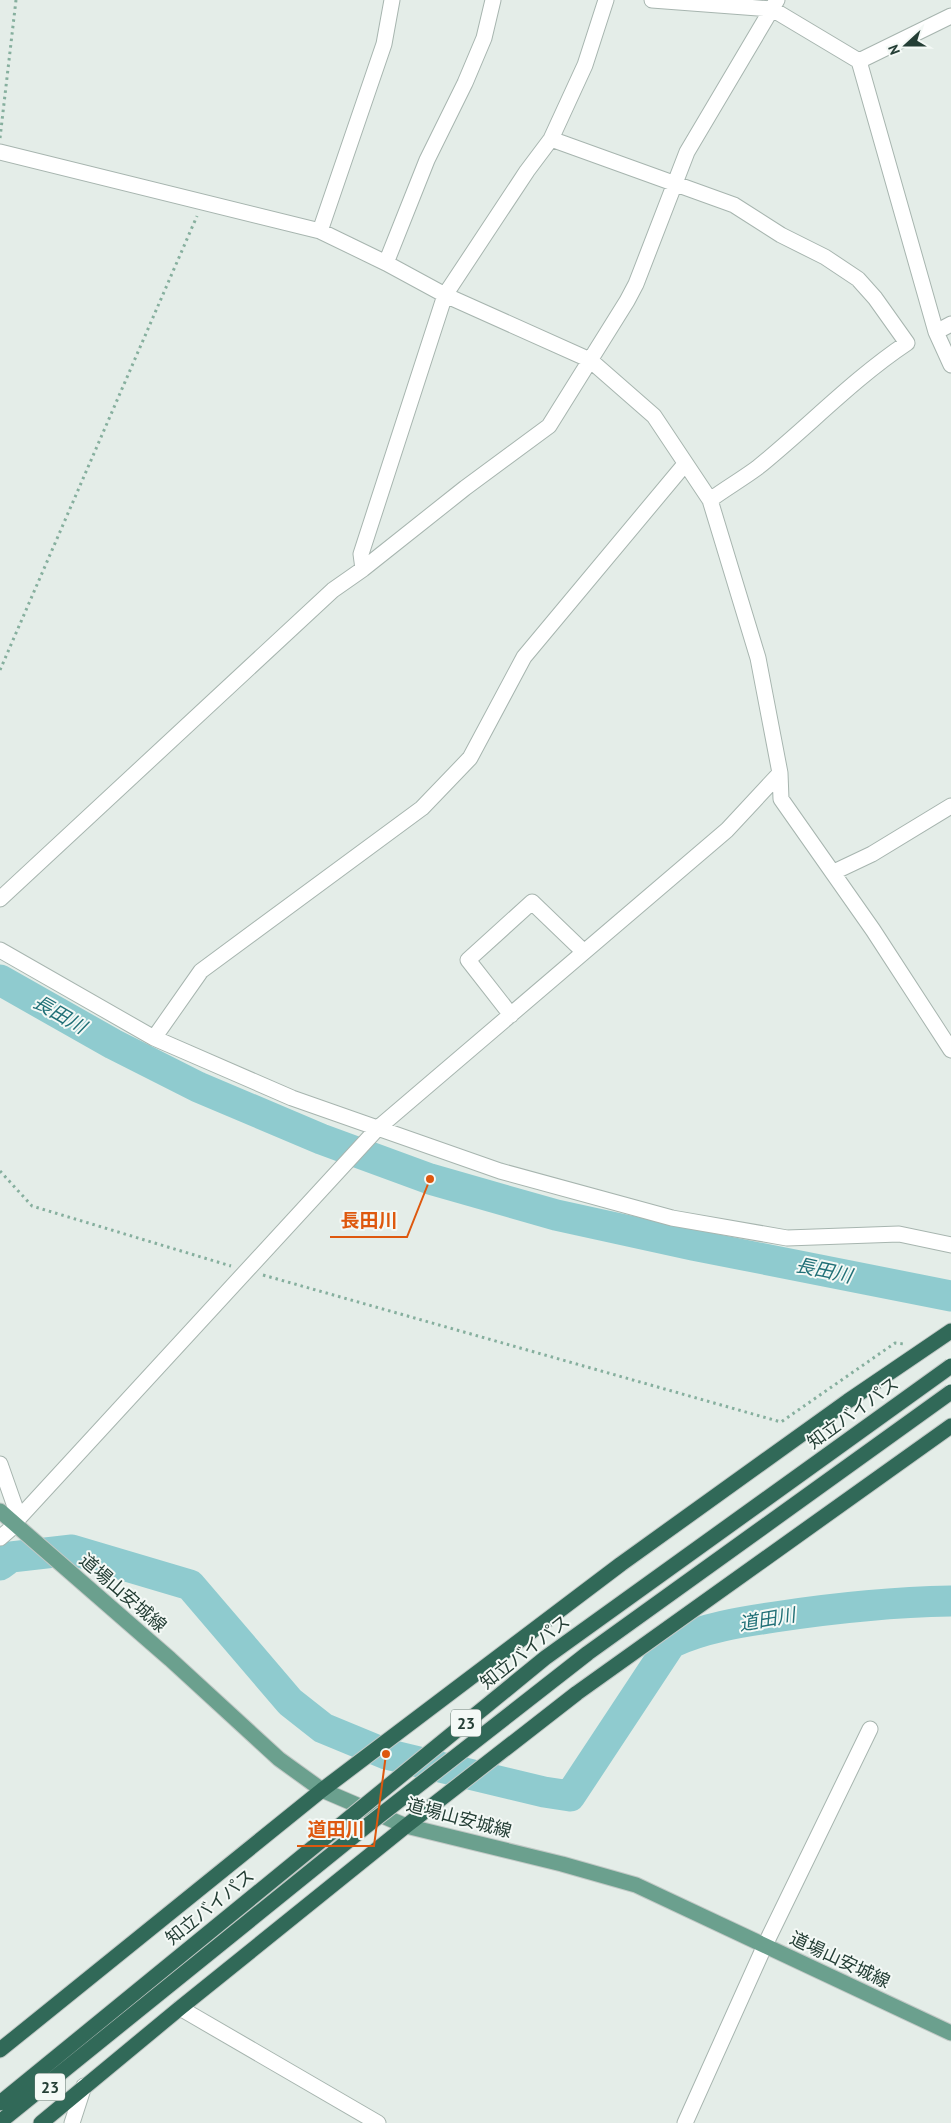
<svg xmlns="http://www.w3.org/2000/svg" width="951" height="2123" viewBox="0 0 951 2123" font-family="'PT Sans','Noto Sans JP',sans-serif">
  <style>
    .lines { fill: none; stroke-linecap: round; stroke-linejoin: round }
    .river { stroke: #8fcbcf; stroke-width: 31 }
    .minor-casing { stroke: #a7b5af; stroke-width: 17 }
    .major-casing { stroke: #c2c9c6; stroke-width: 17 }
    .highway-casing { stroke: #c2c9c6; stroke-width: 17 }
    .path { stroke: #86af9e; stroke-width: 3; stroke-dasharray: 2.5 4; stroke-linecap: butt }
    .minor { stroke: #fff; stroke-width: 15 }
    .major { stroke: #6ba08e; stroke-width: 15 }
    .highway { stroke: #316958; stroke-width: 15 }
    .highway-bridge-casing { stroke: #c2c9c6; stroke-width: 17; stroke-linecap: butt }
    .highway-bridge { stroke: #316958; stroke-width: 15 }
    .labels { text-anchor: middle; stroke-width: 4; stroke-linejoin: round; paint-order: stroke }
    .shield { fill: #f4f9f6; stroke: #62766f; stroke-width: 1 }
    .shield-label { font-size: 16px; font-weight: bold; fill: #243e35 }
    .street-label { font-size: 18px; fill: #243e35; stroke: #f4f9f6 }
    .water-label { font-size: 19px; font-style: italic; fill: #217077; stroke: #f4f9f6 }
    .leader { fill: none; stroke: #de580e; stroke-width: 2 }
    .callout-dot { fill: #de580e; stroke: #f4f9f6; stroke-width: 2 }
    .callout-label { font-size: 19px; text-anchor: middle; font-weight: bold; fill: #de580e; stroke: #f4f9f6; stroke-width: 4; stroke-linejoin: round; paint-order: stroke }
  </style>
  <rect width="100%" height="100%" fill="#e4ede8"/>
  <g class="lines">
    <path class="river" d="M0,980L113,1044L198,1087L321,1139L430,1179L556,1215L693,1245L951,1296
      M0,1565L11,1557L72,1550L190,1585L290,1702L323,1728L386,1754L544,1792L570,1796L671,1643C703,1628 741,1622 775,1617C834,1608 892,1602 951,1601"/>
    <defs>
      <path id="minor" d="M652,0L772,9L859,61L936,332L951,365
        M859,61L951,16
        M551,139L734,205L781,235L825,257L858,279L875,298L907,343C853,379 808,427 757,468C742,479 725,489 710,500
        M0,152L320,231L386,263L445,295L590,360L654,416L710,500L758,658L780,773L781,799L873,930L951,1050
        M320,231L384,44L392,0
        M386,263L427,160L465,83L484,38L493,0
        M936,332L951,324
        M363,569L361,554L445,295L527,171L551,139L585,65L606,0
        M834,872L872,854L951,806
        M0,899L333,590L363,569L465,488L549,426L627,301L636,284L687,152L777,0
        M0,950L154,1038L292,1098L500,1171L672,1218L787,1238L899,1234L951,1245
        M511,1015L468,960L532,902L584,952
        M154,1038L201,971L422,808L470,758L524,657L685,464
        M0,1464L19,1518
        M0,1538L15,1525L19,1518L378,1128L727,830L780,773
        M180,2008L378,2123
        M72,2123L84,2086
        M685,2123L765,1945L870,1729"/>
      <path id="major" d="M0,1511L170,1659L279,1759L322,1790L406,1826L562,1864L636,1885L951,2033"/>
      <path id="highway" d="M0,2050L322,1790L621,1564L848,1401L951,1331
        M41,2123L180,2008L406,1826L577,1693L951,1426"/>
    </defs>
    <use href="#minor" class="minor-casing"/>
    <use href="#major" class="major-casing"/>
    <use href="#highway" class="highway-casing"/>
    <path class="path" d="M0,138L16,0
      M0,670L197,216
      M0,1171L32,1206L231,1266
      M263,1275L781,1422L895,1343L904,1344"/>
    <use href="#minor" class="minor"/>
    <use href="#major" class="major"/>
    <use href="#highway" class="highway"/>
    <defs>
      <path id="highway-bridge" d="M0,2103L545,1658L951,1366
        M0,2122L369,1824L588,1653L951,1392"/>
    </defs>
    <use href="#highway-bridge" class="highway-bridge-casing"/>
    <use href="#highway-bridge" class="highway-bridge"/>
  </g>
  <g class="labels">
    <g class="shield">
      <rect x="451" y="1709.5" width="30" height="27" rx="4"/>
      <rect x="35" y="2073.5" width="30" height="27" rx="4"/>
    </g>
    <g class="shield-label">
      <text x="466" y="1729">23</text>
      <text x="50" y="2093">23</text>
    </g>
    <g class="street-label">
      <text transform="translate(853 1413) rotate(-36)" y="6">知立バイパス</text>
      <text transform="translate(123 1593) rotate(41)" y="6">道場山安城線</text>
      <text transform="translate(525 1652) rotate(-38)" y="6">知立バイパス</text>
      <text transform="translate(459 1818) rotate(15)" y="6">道場山安城線</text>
      <text transform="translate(210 1907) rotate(-39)" y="6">知立バイパス</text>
      <text transform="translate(840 1960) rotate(25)" y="6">道場山安城線</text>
    </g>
    <g class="water-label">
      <text transform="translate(60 1014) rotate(30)" y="7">長田川</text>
      <text transform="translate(824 1270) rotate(12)" y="7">長田川</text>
      <text transform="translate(767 1619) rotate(-10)" y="7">道田川</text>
    </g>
  </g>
  <path class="leader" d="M430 1179L407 1237H330M386 1754L374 1846H297"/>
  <g class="callout-dot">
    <circle cx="430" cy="1179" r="5"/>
    <circle cx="386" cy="1754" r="5"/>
  </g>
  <g class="callout-label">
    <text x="369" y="1227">長田川</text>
    <text x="336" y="1836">道田川</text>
  </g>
  <g transform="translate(906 45) rotate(249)" stroke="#f4f9f6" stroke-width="4" paint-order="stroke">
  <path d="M0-4L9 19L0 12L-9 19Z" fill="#243e35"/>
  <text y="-8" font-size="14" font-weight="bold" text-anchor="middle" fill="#243e35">N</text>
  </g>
</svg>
